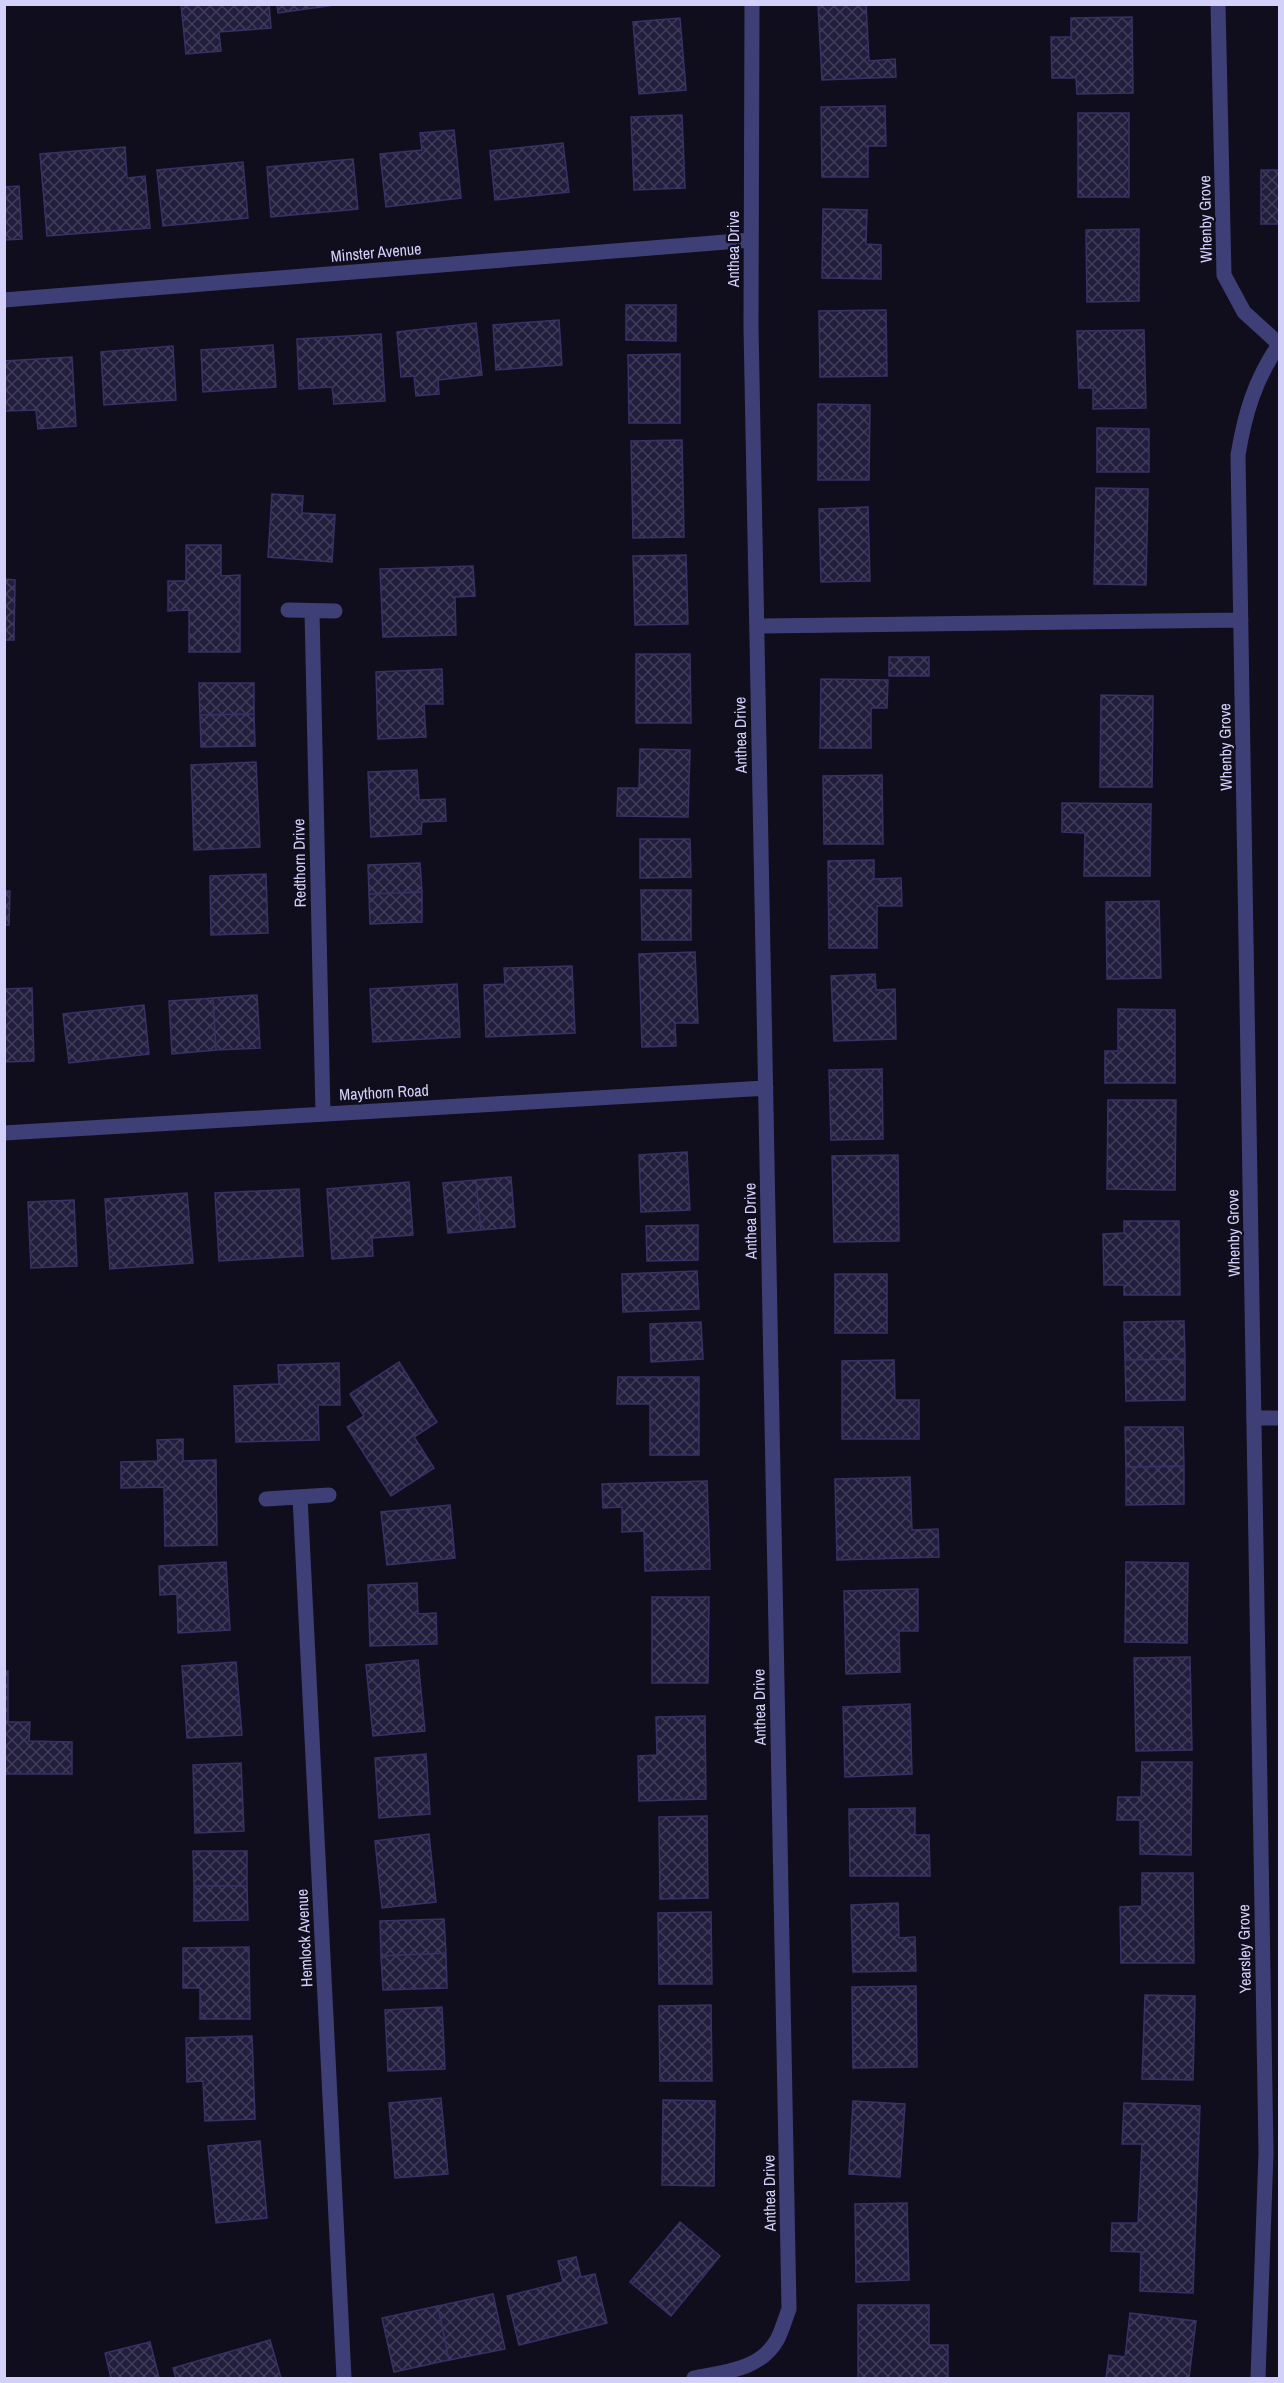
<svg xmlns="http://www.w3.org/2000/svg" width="1284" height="2383" viewBox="0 0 1284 2383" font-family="'Archivo Narrow',sans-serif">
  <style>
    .building { fill: url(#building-cross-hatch); stroke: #393165; stroke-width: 1.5 }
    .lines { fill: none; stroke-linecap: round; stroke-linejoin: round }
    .lane { stroke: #3f3f77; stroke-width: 15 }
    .street { stroke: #3f3f77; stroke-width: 15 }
    .labels { text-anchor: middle; stroke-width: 4.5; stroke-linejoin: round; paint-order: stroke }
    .street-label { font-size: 16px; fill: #d3d0f9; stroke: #100e1d }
  </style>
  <defs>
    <pattern id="building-cross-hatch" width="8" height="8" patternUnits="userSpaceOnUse" patternTransform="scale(1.5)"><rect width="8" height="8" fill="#211d3c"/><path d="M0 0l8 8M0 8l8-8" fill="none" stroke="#403d59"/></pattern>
  </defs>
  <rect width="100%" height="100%" fill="#100e1d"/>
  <path class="building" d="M181,4H269L271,28L219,32L221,51L186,54Z
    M277,4H342L278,13Z
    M818,4H866L869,61L895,59L896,77L822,80Z
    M1132,17L1133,93L1077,94L1076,78H1052L1051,37H1071V18Z
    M680,18L686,90L639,94L633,22Z
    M885,106L886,146H868V177H822L821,107Z
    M1078,113H1129V197H1078Z
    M682,115L685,188L634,190L631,117Z
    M454,130L461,198L386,207L380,154L422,150L420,133Z
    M563,143L569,192L495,200L490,151Z
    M125,147L127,178L145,176L150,228L47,236L40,154Z
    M353,159L358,209L271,217L267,167Z
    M243,162L248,218L163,226L157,170Z
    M1261,170H1280V224H1261Z
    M19,186L22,239L4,240V187Z
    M823,209L867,210L866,244L881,245V279L822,278Z
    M1139,229V301L1087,302L1086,230Z
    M626,305H676V341L626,340Z
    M886,310L887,376L820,377L819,311Z
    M559,320L562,365L496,370L493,325Z
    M476,323L482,375L438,380L439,394L416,396L414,376L401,377L397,332Z
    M1144,330L1146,408L1093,409V388H1079L1077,331Z
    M381,334L385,401L334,404L332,387L299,389L297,339Z
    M273,345L276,387L203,392L201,350Z
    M173,346L176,400L104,405L101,352Z
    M680,354V423H629L628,355Z
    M72,357L76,426L38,429L36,410L4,411V361Z
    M818,404L870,405L869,480H818Z
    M1097,428L1149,429V472H1097Z
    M682,440L684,537L633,538L631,441Z
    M1096,488L1148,489L1146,585L1094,584Z
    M272,494L303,496L302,513L335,515L332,562L268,557Z
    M868,507L870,581L821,582L819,509Z
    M186,545H221V576L240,575V652H189V610L168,611V581H186Z
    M686,555L688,624L635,625L633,556Z
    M473,566L475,596L455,597L456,635L383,637L380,569Z
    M4,579L15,580L14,640H4Z
    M636,654H690L691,723H636Z
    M889,657H929V676H889Z
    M442,669L443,704H424L426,737L378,739L376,672Z
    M821,679L888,680L887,708H871V748H820Z
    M199,683H254V714L200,715Z
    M1101,695L1153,696L1152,787H1100Z
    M254,714L255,746L201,747L200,715Z
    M640,749L690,750L688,817L617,816L618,788H639Z
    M256,762L260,847L194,850L191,765Z
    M417,770L419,800L445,799L446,821L422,822L421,834L371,837L368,772Z
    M882,775L883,844H824L823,776Z
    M1062,803L1151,804L1150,876H1084L1085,833L1062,832Z
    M640,839H690L691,877L640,878Z
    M874,860V879L901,878L902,906H877V948H829L828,861Z
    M420,863L422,892L369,894L368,865Z
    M266,874L268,933L211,935L210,876Z
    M641,890H691V940H642Z
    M4,891H10L9,925H4Z
    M422,892V922L370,924L369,894Z
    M1159,901L1161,978L1107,979L1106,902Z
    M695,952L698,1023H675L676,1046L642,1047L639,954Z
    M572,966L575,1033L486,1037L484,985L505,984L504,968Z
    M875,974L876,990L895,989L896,1039L834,1041L831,976Z
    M457,984L460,1037L373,1042L370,989Z
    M32,988L34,1061L4,1062V989Z
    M257,995L260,1048L216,1050L213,998Z
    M213,998L216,1050L172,1054L169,1001Z
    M144,1005L149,1054L69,1063L63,1014Z
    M1118,1009L1175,1010V1083H1105V1051H1118Z
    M882,1069L883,1139L831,1140L829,1070Z
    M1108,1100H1176L1175,1190L1107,1189Z
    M687,1152L690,1210L641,1212L639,1155Z
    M898,1155L899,1241L834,1242L832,1156Z
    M511,1177L515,1227L481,1230L476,1180Z
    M476,1180L481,1230L448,1233L443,1183Z
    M409,1182L413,1235L372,1238L373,1256L332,1259L327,1189Z
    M299,1189L303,1256L219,1261L215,1193Z
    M187,1193L193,1263L110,1269L105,1199Z
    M74,1200L77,1266L31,1268L28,1202Z
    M1124,1221H1179L1180,1295H1124V1285H1104L1103,1234L1124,1233Z
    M698,1225V1260L647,1261L646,1226Z
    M697,1271L699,1309L623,1312L622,1274Z
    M835,1274H887V1333H835Z
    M1184,1321L1185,1359L1125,1360L1124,1322Z
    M701,1322L703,1359L651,1362L650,1324Z
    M1185,1359V1400L1126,1401L1125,1360Z
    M894,1360L895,1400H919V1439H842V1361Z
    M399,1362L437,1422L414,1437L434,1468L391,1496L347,1427L364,1416L350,1394Z
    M339,1363L340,1405H318L319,1440L236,1442L234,1386L279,1384L278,1365Z
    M618,1377H699V1455H650V1404H617Z
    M1125,1427H1183L1184,1466L1126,1467Z
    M183,1439V1461L216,1460L217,1545L165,1546L164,1487L121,1488V1462L158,1461L157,1440Z
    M1184,1466V1504L1126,1505V1467Z
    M910,1477L912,1530L938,1529L939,1557L837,1560L835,1479Z
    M707,1481L710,1569L645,1571L644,1531L622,1532V1507L603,1508L602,1484Z
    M450,1505L455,1558L387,1565L381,1512Z
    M226,1562L230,1630L178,1633L177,1594L160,1595L159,1566Z
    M1126,1562L1188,1563L1187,1643L1125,1642Z
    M417,1583L418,1614L436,1613L437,1644L370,1646L368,1585Z
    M918,1589V1631H899L900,1672L846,1674L844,1591Z
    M652,1597H709L708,1683H652Z
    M1190,1657L1192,1750L1136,1751L1134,1658Z
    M418,1660L425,1731L373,1736L366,1665Z
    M236,1662L242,1735L187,1738L182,1666Z
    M4,1671H8V1722H30L29,1741L72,1742V1774H4Z
    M910,1704L912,1774L845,1777L843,1707Z
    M705,1716L706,1799L639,1801L638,1756L657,1755L656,1717Z
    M426,1754L430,1814L379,1818L375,1758Z
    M1142,1762H1192L1191,1855L1140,1854V1820H1117L1118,1797H1141Z
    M241,1763L244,1831L195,1833L193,1765Z
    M915,1808V1835H929L930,1876H850L849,1809Z
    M707,1816L708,1898L660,1899L659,1817Z
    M429,1834L436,1902L382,1908L375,1841Z
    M193,1851H247V1886H194Z
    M1142,1873H1193L1194,1963H1121L1120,1907L1142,1906Z
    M194,1886H247L248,1920L194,1921Z
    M898,1903L899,1938L915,1937L916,1971L853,1972L851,1905Z
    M711,1912L712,1984H659L658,1913Z
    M444,1919L446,1953L381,1956L380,1921Z
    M249,1947L250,2019H200V1988H183V1948Z
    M446,1953L447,1988L383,1990L381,1956Z
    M916,1986L917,2067L853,2068L852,1987Z
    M1145,1995L1195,1996L1193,2080L1142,2079Z
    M711,2005L712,2081H660L659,2006Z
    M442,2007L445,2069L388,2071L385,2010Z
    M252,2036L255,2119L205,2121L203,2081L187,2082L186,2038Z
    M441,2098L448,2174L395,2178L389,2103Z
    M663,2100L715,2101L714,2186L662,2185Z
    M853,2101L905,2104L900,2177L849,2174Z
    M1124,2103L1200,2106L1193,2293L1140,2291L1141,2252L1111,2251L1112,2223H1138L1142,2144H1122Z
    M260,2141L267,2218L216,2223L208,2146Z
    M907,2203L909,2280L856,2282L855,2204Z
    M680,2222L720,2256L671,2316L630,2282Z
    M576,2257L581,2277L595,2274L607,2323L519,2345L507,2296L563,2282L558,2261Z
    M493,2294L505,2349L449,2360L438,2306Z
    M858,2305H929V2345H948V2378H858Z
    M438,2306L449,2360L394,2372L382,2318Z
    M1130,2313L1196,2321L1189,2378H1106L1109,2355L1125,2357Z
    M270,2340L281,2378H176L173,2368Z
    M150,2342L159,2378H111L105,2353Z"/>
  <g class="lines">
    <path class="lane" d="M1254,1418H1280"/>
    <path class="street" d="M1218,4L1224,275L1244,312L1279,344
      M4,300L751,240
      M288,610L335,611
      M312,611L323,1114
      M757,626L1241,620
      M4,1133L766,1088
      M300,1497L344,2378
      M266,1499L329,1495
      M694,2378C724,2372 760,2370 777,2340C782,2331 785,2319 789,2309L751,327L752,4
      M1258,2378L1266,2153L1238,455C1245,413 1255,379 1280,343"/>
  </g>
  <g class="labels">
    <g class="street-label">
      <text transform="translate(1205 219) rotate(-91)" y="6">Whenby Grove</text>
      <text transform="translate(733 249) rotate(-90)" y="6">Anthea Drive</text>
      <text transform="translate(376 252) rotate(-5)" y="6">Minster Avenue</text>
      <text transform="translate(740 735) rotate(-91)" y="6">Anthea Drive</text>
      <text transform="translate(1225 747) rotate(-91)" y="6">Whenby Grove</text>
      <text transform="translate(299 863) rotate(-91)" y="6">Redthorn Drive</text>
      <text transform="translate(384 1092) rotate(-3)" y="6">Maythorn Road</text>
      <text transform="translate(750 1221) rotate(-91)" y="6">Anthea Drive</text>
      <text transform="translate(1233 1233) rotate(-91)" y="6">Whenby Grove</text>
      <text transform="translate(759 1707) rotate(-91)" y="6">Anthea Drive</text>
      <text transform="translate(304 1938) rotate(-93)" y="6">Hemlock Avenue</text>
      <text transform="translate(1244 1949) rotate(-91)" y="6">Yearsley Grove</text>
      <text transform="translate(769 2193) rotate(-91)" y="6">Anthea Drive</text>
    </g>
  </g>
  <rect width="1284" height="2383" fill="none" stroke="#d3d0f9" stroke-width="12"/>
</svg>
